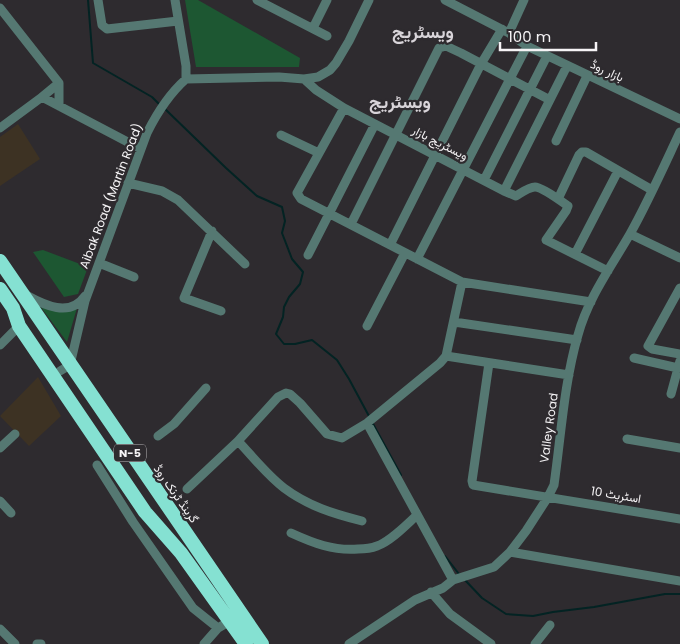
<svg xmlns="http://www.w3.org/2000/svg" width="680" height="644" viewBox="0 0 680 644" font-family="Poppins,Vazirmatn,sans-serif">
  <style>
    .commercial { fill: #3d3223 }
    .green { fill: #1d5732 }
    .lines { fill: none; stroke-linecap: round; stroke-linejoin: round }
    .stream { stroke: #032323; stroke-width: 2 }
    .minor { stroke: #557872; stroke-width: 9 }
    .highway { stroke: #85e1d2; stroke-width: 14 }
    .labels { text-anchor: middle; stroke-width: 4.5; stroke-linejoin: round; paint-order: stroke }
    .shield { fill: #2e2b2f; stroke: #bab8ba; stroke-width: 1 }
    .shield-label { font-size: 11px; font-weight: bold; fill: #f6f4f6 }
    .street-label { font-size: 12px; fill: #f6f4f6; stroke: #2e2b2f }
    .district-label { font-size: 18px; font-weight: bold; fill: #d8d4d9; stroke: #2e2b2f }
  </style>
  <rect width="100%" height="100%" fill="#2e2b2f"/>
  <path class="commercial" d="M18,124L40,159L0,186V137Z
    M38,377L61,416L29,446L0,416Z"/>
  <path class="green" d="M185,0H198L300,58L299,67H196Z
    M43,250L88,267L78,294L64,297L33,252Z
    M40,306L77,308L67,342Z"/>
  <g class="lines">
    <path class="stream" d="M88,0L93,63L152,97L160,105
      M164,108L226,168L257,196L282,207L285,221L282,233L292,259L303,272L300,284L289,297L284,307L283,317L276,334L284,344H295L312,340L337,360L349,379L370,418
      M372,422L401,475
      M445,556L459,574
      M464,579L482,598L506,614L533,616L553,612L594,607L665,594H680"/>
    <path class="minor" d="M98,0L102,25L107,29L178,21
      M175,0L186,66V79
      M257,0L327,36
      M445,0L509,33L527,46L680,119
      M0,8L59,83V106
      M313,28L327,0
      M509,33L524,0
      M304,79L316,90L344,108L504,191L516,196C521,193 529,187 535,187C542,187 561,201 568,206L566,211L546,240L608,271
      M42,97L141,149
      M344,108L297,193L301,199L462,282L591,302
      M0,128L42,97L59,83
      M281,135L319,153
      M556,141L587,76
      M484,180L547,56
      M128,183L162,191L178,200L245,264
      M504,191L567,66
      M558,199L579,155L582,152H586L652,190
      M351,224L439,48L446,46L461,53L550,100
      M212,231L184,298L221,311
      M630,234L680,258
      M390,245L481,64L502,29
      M575,254L618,171
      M308,255L375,124
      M417,259L527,46
      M99,263L134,277
      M680,288L648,346L652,349L680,354
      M26,295C44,305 70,318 85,296
      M454,322L577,340
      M367,326L405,253
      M0,345L19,326
      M446,356L569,375
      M634,358L678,368
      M489,363L472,481L473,485L680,519
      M60,371L70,365L85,301L147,133C157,113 169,94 186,79L279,77L304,79L318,77L330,70L336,63L349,41L369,0
      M671,394L680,361
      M367,423L453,580
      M158,436L174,424L206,388
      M627,439L680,448
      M238,441C253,457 267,475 284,488C308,506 334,514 362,521
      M0,448L15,434
      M97,465L133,522L193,608L218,628
      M187,489L238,441L278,397L286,393L290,394L300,403L327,434L342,438L367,423L440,363L446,356L462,282
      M0,501L11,513
      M291,533C313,543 333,551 358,549C364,549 372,548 377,546C391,541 406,525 417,515
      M510,552L680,581
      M431,592L450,614L491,644
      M0,629L15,644
      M37,644H41
      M204,644L218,628L230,621
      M349,644L415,600L443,588L453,580L494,567L510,552L526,531L548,497L554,485C561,436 564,383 578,335C588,298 611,267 630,234C648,202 664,166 680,132
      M535,644L550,625"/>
    <path class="highway" d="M0,261L262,644
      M0,289L13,308L19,326L145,512L181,553L246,644"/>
  </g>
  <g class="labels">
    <rect class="shield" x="114" y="444.5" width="32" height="17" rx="4"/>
    <g class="shield-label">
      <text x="130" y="457">N-5</text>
    </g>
    <g class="street-label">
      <text transform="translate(607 71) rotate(25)" y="4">بازار روڈ</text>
      <text transform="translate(440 143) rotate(27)" y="4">ویسٹریج بازار</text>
      <text transform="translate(111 196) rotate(-69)" y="4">Aibak Road (Martin Road)</text>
      <text transform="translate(549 428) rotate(-82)" y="4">Valley Road</text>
      <text transform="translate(176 494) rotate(55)" y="4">گرینڈ ٹرنک روڈ</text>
      <text transform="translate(616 495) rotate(9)" y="4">اسٹریٹ 10</text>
    </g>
    <g class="district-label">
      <text x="423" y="38">ویسٹریج</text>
      <text x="400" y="108">ویسٹریج</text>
    </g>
  </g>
  <path d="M500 42v8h96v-8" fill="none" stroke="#f6f4f6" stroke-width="2.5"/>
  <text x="508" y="42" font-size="15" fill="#f6f4f6" stroke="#2e2b2f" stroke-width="4" paint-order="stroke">100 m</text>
</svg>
